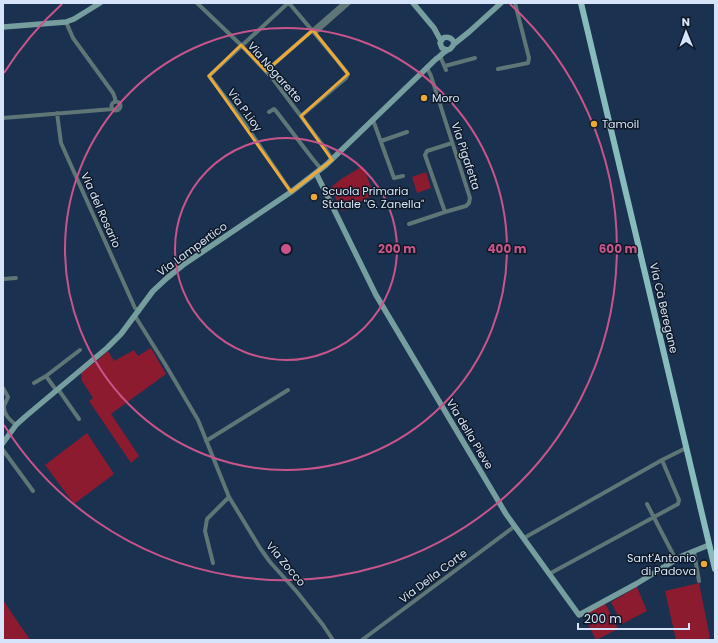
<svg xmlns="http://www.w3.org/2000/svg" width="718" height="643" viewBox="0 0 718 643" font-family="Poppins,sans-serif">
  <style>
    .green { fill: #8c1b30 }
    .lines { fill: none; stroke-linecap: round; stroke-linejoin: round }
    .street { stroke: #5e7676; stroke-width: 4 }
    .secondary { stroke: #769e9e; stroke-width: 5.5 }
    .primary { stroke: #88bcbc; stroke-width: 6 }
    .marked { fill: none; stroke: #eba939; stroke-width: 3; stroke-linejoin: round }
    .ring { fill: none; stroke: #c8558a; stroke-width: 2 }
    .poi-dot { fill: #eba939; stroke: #0e1927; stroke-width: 1.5 }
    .labels { text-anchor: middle; stroke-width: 3; stroke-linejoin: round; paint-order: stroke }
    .street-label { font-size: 11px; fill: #d6e4f9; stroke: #0e1927 }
    .poi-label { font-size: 11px; fill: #d6e4f9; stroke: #0e1927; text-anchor: start }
    .centre { fill: #c8558a; stroke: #0e1927; stroke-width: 2 }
    .ring-label { font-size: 12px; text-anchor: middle; font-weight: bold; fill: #c8558a; stroke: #0e1927; stroke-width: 3; stroke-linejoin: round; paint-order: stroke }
  </style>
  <rect width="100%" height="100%" fill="#1a3150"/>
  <path class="green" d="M363,166L374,195L342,211L334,195L331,196L328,190L341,179Z
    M426,172L431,188L417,193L412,177Z
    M151,348L166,374L111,414L139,456L131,463L89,401L93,398L82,381L81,373L98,360L108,351L114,361L134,350L138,356Z
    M87,433L114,474L74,504L45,465Z
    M699,583L710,638L703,640H676L665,591Z
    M637,587L647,611L622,624L611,602Z
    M3,600L30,640H3Z
    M605,603L618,629L596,640L583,614Z"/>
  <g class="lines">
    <path class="street" d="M197,3L241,45L273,79L327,151L332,160
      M288,3L209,76L243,121L291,192
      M289,3L337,60L348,74L346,78L301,116
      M66,22L73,38L113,93L115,98V102
      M315,33L349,3
      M440,56L446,70
      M445,66L475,58
      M498,69L528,63L529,58L515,3
      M266,71L344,3
      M111.5 106a4.5 4.5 0 1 1 9 0a4.5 4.5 0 1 1-9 0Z
      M269,112L274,109L276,111L312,158L321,169
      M57,113L61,143L135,308L139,311
      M3,118L113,109
      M373,120L394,178L403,176
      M381,141L407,132
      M445,212L425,155L427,151L452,143
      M409,224L445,212L466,206L469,203L470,198L431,76L427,68
      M3,279L16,278
      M135,316L165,364L198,420L229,497L260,548L270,562L297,592L323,625L333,640
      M34,383L46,376
      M3,388L8,397C7,400 5,403 4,406C3,414 10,420 16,425
      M58,389L79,419
      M56,390L46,376L80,350
      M206,441L288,390
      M3,450L33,491
      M647,504L676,560
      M524,538L662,460L686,448
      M694,552L699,581
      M213,563L205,531L207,519L229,497
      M549,574L678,504L679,500L662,460
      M362,640L515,526"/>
    <path class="secondary" d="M413,3L434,28L441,41
      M3,27L66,22L74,19L100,3
      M454,44L469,32L501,3
      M316,173L376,295L506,514L579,615L636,584L682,556L709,545
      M3,443L16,425L26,416L107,348L121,334L153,291L167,278L183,265L291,192L326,165L436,59C440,57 442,53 446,51C448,49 450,50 451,48C458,42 450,35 443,38L440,43L442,48L447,50"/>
    <path class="primary" d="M581,3L715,569"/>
  </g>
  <path class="marked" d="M313,30L348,74L301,116L332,160L291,192L209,76L241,45L266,71Z"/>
  <g class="ring">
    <circle cx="286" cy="249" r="111"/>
    <circle cx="286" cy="249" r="221"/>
    <path d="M4 73A332 332 0 0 1 62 4M510 4A332 332 0 1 1 4 425"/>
  </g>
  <g class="poi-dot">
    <circle cx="424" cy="98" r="4"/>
    <circle cx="594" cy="124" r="4"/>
    <circle cx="314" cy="197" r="4"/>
    <circle cx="704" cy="564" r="4"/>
  </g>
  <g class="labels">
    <g class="street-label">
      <text transform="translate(275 72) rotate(49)" y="4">Via Nogarette</text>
      <text transform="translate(245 110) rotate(54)" y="4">Via P.Lioy</text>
      <text transform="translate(466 156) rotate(72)" y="4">Via Pigafetta</text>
      <text transform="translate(101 210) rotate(66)" y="4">Via del Rosario</text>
      <text transform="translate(192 249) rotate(-36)" y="4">Via Lampertico</text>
      <text transform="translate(664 308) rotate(77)" y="4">Via Cà Beregane</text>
      <text transform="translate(470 434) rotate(59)" y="4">Via della Pieve</text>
      <text transform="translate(286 564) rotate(50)" y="4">Via Zocco</text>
      <text transform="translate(433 576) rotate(-37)" y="4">Via Della Corte</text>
    </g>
    <g class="poi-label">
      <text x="432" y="102">Moro</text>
      <text x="602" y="128">Tamoil</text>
      <text x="322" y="195">Scuola Primaria<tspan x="322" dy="13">Statale "G. Zanella"</tspan></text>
      <text x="696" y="562" text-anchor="end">Sant'Antonio<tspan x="696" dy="13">di Padova</tspan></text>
    </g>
  </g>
  <circle cx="286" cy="249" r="6" class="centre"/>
  <g class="ring-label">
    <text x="397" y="253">200 m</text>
    <text x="507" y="253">400 m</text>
    <text x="618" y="253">600 m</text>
  </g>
  <rect width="718" height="643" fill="none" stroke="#d6e4f9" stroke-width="8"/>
  <g transform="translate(686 32) rotate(359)" stroke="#0e1927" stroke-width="3" paint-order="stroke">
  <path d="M0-3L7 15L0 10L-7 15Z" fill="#d6e4f9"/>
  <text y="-6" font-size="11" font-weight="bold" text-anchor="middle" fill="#d6e4f9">N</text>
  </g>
  <path d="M578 623v6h111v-6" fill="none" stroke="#d6e4f9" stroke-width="2"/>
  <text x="584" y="623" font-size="12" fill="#d6e4f9" stroke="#0e1927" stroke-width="3" paint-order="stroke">200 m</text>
</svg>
